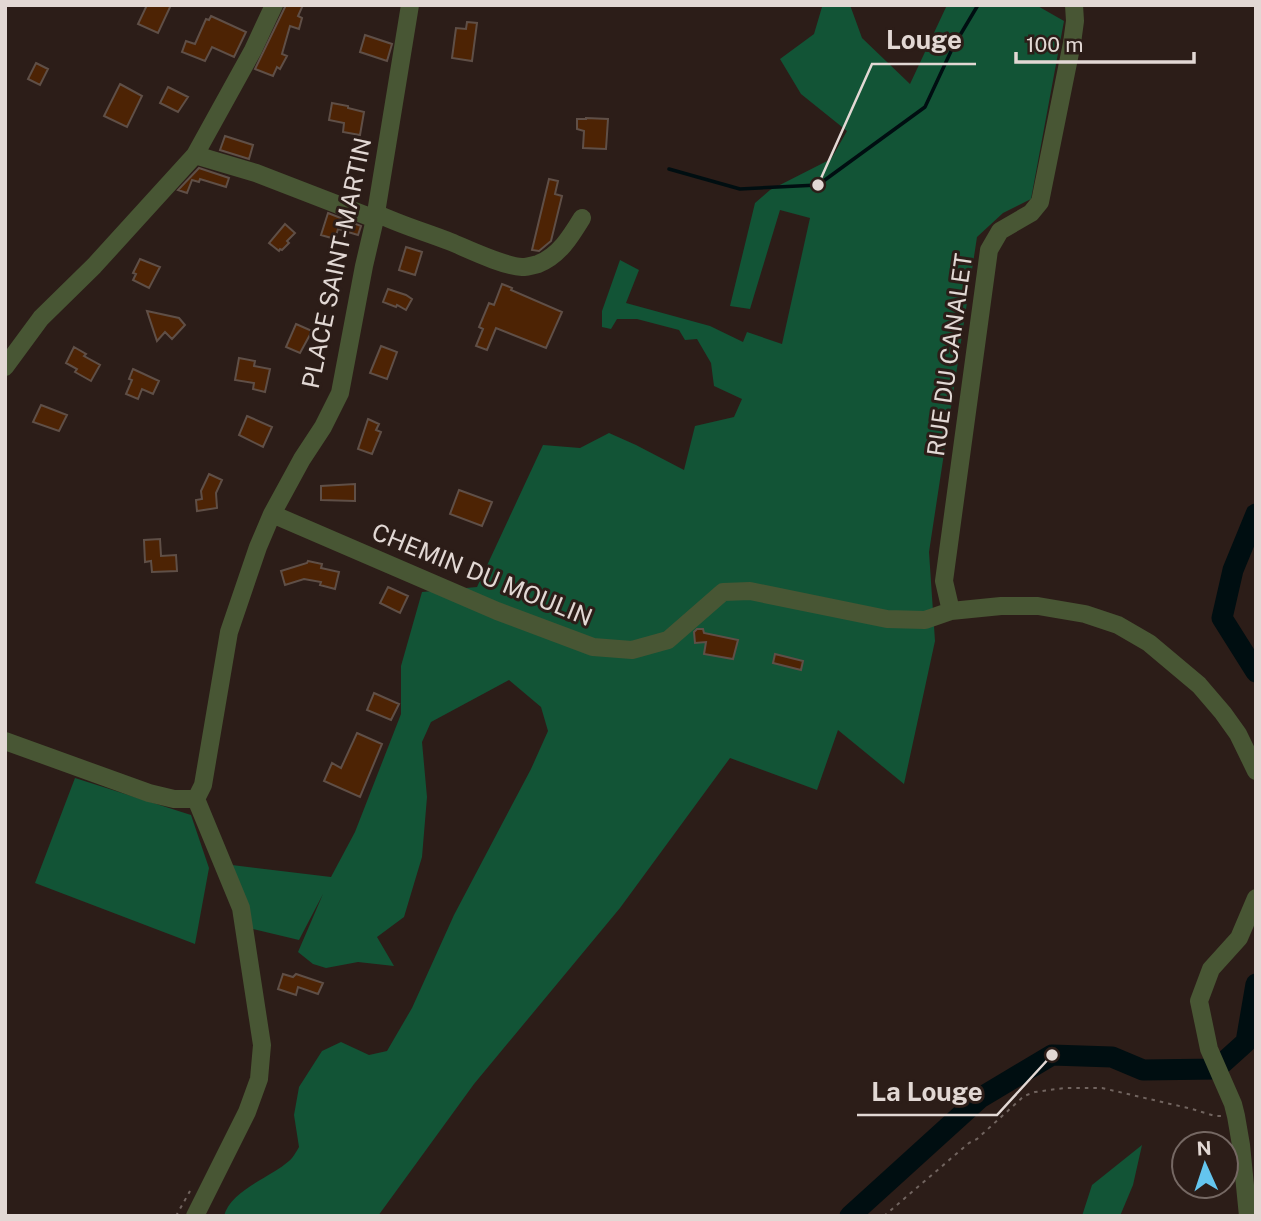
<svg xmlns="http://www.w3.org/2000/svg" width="1261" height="1221" viewBox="0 0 1261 1221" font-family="'Public Sans',sans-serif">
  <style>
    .green { fill: #125436 }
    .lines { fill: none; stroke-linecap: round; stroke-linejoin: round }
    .stream { stroke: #000e11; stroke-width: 3.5 }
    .river { stroke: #000e11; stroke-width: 21 }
    .building { fill: #4d2304; stroke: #5f4f47; stroke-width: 2 }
    .path { stroke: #71645f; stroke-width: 2; stroke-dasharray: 3.5 5; stroke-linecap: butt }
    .minor { stroke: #485634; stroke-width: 18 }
    .labels { text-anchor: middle; stroke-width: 6; stroke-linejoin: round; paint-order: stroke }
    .street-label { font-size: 24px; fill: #e2d8d4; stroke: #2c1d18 }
    .leader { fill: none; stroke: #e2d8d4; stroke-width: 2.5 }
    .callout-dot { fill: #e2d8d4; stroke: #2c1d18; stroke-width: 2.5 }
    .callout-label { font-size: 26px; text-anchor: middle; font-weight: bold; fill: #e2d8d4; stroke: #2c1d18; stroke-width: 6; stroke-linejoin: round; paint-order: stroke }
  </style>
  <rect width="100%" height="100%" fill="#2c1d18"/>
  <path class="green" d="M821,5H850L862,38L910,84L947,5H1036L1064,21L1031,199L1003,213L977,237L929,552L935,641L904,784L838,730L817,790L730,758L620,908L474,1084L378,1216H224C230,1191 271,1177 289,1161C293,1158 296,1152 299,1147L294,1115L299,1087L322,1051L341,1042L369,1055L387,1051L412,1008L454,915L531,769L548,731L541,707L509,680L431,722L422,742L427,797L422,857L404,917L377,937L394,966L358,962L326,968L313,964L298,952L323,894L299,940L253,929L232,865L331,877L355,832L401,714V666L422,592L477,587L543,445L580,448L609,433L636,445L684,470L695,426L734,417L742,399L714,386L711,363L697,339L685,340L679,330L637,319H617L611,329L602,327V311L620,260L639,270L626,303L710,326L743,342L747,332L782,344L810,218L780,210L750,309L730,306L755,203L770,190L831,159L847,131L801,94L780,59L814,34L822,7Z
    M75,778L191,815L209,868L195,944L35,883Z
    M1142,1145L1133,1185L1120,1216H1082L1092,1185Z"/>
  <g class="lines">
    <path class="stream" d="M1045,5H1049
      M669,169L740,189L818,185L925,107L953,47L978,5"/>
    <path class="river" d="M1256,514L1233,570L1222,618L1256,672
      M850,1216L980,1098L1052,1055L1112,1057L1143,1070L1216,1069L1246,1042L1256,984"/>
  </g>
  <path class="building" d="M147,5H171L158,33L138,24Z
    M286,5H303L298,16L302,18L299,29L290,26L282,54L287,56L280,69L277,67L273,76L255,69Z
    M211,16L246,32L234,57L212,47L205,61L182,52L186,41L195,44L206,19L209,20Z
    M467,22L477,23L472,61L452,58L456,28L466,29Z
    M365,35L392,44L387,61L360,52Z
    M36,63L48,69L40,85L28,79Z
    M120,84L142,96L127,127L104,116Z
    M168,87L188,97L178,112L160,103Z
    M332,103L348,106V108L364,112L360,135L343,132L344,123L329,120Z
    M586,118L608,119L606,149L583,148L584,131L577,129V119H586Z
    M225,136L253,145L249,159L220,150Z
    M199,168L229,178L226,187L200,179L199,182L192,180L187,193L178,190Z
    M549,179L558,181L555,194L562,196L551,241L539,251L532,250Z
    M328,213L361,226L358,235L338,229L335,239L321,235Z
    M285,224L295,233L287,241L289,243L282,250L280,249L279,251L269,243Z
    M406,247L422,252L415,275L399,270Z
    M140,259L160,267L149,288L133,280L136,274L133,273Z
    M502,284L512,288L511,290L562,312L546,348L496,328L487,350L476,346L483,329L479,327L489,303L494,305Z
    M388,289L406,295L412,299L406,310L397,305L396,307L383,302Z
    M147,311L179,318L185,325L172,339L165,332L157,341Z
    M296,324L312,331L300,353L286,347Z
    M381,346L397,352L387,379L370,373Z
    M74,347L86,354L84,356L100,365L91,381L75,372L77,369L66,363Z
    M239,358L255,361L254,366L270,369L265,392L253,389L254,383L235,380Z
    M133,369L159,381L153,394L142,389L138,399L126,394L132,380L129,379Z
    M41,405L67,415L59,431L33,422Z
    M247,416L272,427L263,447L239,435Z
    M368,419L379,424L376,430L381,432L372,454L358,449Z
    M209,474L222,480L216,493L217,508L197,511L196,500L202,499L201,491Z
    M355,484V501L321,500V486Z
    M459,490L492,502L482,526L450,514Z
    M160,539L161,556L176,555L177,571L152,572L151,561L145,562L144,540Z
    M308,561L322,564L321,568L339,572L335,589L320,585L321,582L304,579L285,585L281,571L307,563Z
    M388,587L408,596L400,613L380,603Z
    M697,629H703L704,633L738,640L733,659L704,654L706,642L695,643L694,632Z
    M775,654L803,661L801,670L773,663Z
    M374,693L399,704L391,720L367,710Z
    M357,733L382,744L360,797L324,781L332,763L341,768Z
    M283,974L293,977L296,974L323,983L318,994L298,987L296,995L278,989Z"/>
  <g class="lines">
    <path class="path" d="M176,1216L190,1191
      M884,1216L969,1143L977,1139L1024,1096L1035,1092L1064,1088H1102L1192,1109L1215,1116H1221"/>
    <path class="minor" d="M195,155L256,173L375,219
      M376,213C400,225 426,232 451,242C470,250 503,266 522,267C527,267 534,265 538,264C559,256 571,236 582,218
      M5,367L41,318L94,266L195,155L253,50L274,5
      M272,514L497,611L593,647L632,650L668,640L723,592L750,591L887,619L925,620L951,611L1001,606H1038L1085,614L1118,625L1149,643L1199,685L1223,713L1238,734L1256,771
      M951,611L944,581L989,250L1000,231L1031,213L1040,202L1072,43L1075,21L1074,5
      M5,741L149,793L174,799H196
      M196,799L203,785L229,632L258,547L272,514L302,459L323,427L340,393L364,266L375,219L410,5
      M195,1216L247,1112L259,1079L262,1045L241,908L196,799
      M1248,1216L1241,1145L1236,1116L1233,1104L1209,1049L1199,1001L1211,969L1239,938L1256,898"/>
  </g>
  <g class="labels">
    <g class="street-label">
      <text transform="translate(337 263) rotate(-78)" y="8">PLACE SAINT-MARTIN</text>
      <text transform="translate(950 355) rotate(-82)" y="8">RUE DU CANALET</text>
      <text transform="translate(482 575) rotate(22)" y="8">CHEMIN DU MOULIN</text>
    </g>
  </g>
  <path class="leader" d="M818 185L872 64H976M1052 1055L997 1115H857"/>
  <g class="callout-dot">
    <circle cx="818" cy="185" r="7"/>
    <circle cx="1052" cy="1055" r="7"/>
  </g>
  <g class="callout-label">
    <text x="924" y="49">Louge</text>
    <text x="927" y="1101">La Louge</text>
  </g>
  <rect width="1261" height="1221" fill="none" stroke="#e2d8d4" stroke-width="14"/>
  <g transform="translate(1205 1165) rotate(357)"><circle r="33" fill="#2c1d18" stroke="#756863" stroke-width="2"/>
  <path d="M0-5L12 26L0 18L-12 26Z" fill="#64c5ee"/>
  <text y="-10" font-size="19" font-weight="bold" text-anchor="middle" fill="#e2d8d4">N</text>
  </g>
  <path d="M1016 52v10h178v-10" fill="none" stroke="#e2d8d4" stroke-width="3.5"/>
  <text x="1026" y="52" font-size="21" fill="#e2d8d4" stroke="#2c1d18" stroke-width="5" paint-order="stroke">100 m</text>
</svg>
